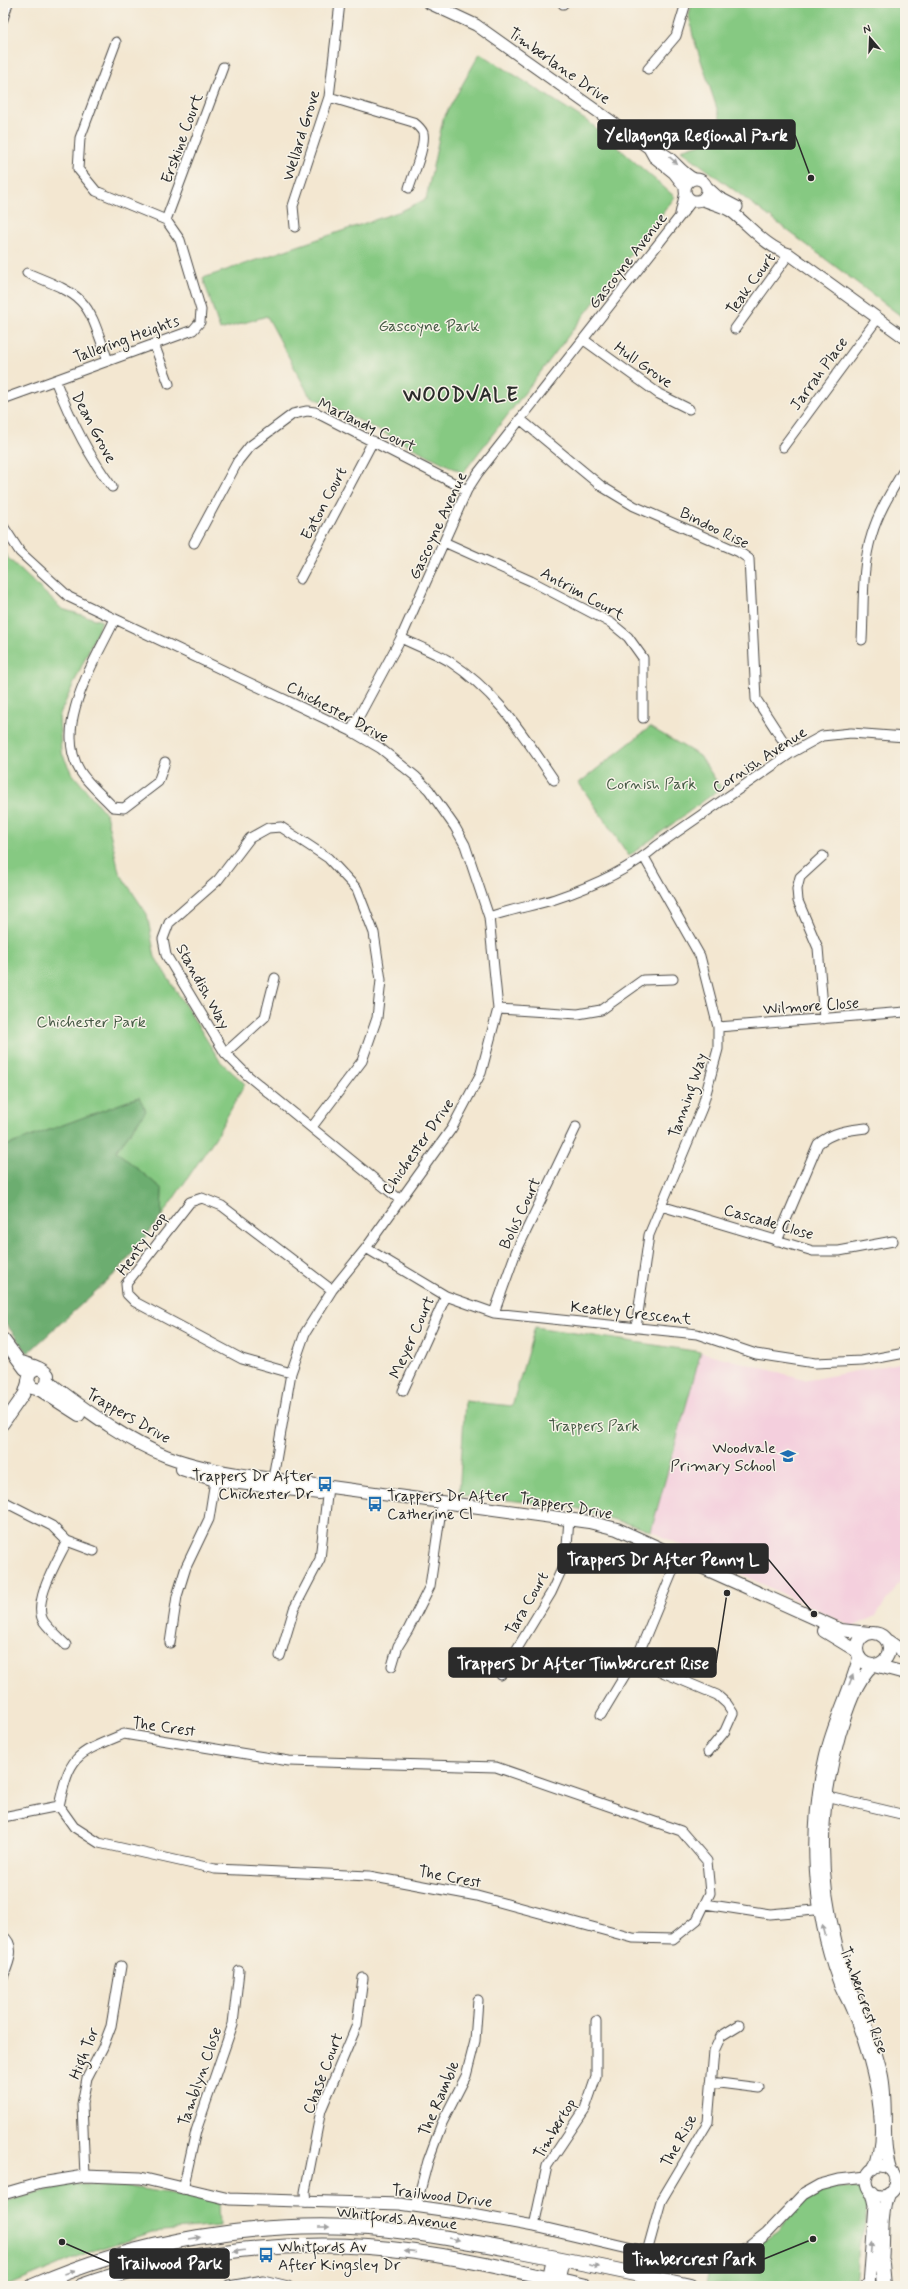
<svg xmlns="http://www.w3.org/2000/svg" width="908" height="2289" viewBox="0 0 908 2289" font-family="Mynerve,sans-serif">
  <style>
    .built { fill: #f4cfdd }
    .green { fill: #86c982; stroke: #587a56 }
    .forest { fill: #6cad70; stroke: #4c6c4e }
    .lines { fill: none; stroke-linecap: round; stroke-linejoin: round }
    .minor-casing { stroke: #494744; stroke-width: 11 }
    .tertiary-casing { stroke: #494744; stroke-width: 13 }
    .secondary-casing { stroke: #494744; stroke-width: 14 }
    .primary-casing { stroke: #494744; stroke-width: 16 }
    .minor { stroke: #fff; stroke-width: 9 }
    .tertiary { stroke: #fff; stroke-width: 11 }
    .secondary { stroke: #fff; stroke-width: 12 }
    .primary { stroke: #fff; stroke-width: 14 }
    .oneway { fill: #a0a0a0 }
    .labels { text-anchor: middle; stroke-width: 3; stroke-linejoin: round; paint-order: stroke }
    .street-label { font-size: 16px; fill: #2b2b2b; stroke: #f7f3e8 }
    .park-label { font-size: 16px; fill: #465a45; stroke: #f7f3e8 }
    .poi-label { font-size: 16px; fill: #2b2b2b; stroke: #f7f3e8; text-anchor: end }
    .district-label { font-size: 20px; font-weight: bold; letter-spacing: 1px; fill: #2b2b2b; stroke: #f7f3e8 }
    .leader { fill: none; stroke: #2b2b2b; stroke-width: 1.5 }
    .callout-dot { fill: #2b2b2b; stroke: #f7f3e8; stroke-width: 1.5 }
    .callout { fill: #2b2b2b; stroke: #2b2b2b; stroke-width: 1.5 }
    .callout-label { font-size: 17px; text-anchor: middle; font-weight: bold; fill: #fff }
  </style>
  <rect width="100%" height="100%" fill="#f7f3e8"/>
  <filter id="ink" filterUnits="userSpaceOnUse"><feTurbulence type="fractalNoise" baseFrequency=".025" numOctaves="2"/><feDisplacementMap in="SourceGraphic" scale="8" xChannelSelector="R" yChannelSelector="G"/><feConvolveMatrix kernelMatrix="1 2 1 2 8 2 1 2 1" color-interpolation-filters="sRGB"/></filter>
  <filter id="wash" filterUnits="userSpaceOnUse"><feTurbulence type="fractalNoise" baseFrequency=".012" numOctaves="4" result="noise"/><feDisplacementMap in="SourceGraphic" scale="16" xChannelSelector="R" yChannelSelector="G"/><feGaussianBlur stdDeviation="0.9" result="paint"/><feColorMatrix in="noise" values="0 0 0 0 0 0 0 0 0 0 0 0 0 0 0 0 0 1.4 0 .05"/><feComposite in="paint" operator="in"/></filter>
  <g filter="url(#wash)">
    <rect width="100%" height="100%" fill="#f3e7d1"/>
    <path class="built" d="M701,1352L808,1380L905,1362V1575L875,1616L853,1627L651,1531Z"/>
    <path class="green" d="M692,3H905V319L681,150L726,136L693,36L689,15Z
      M480,53L590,123L675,197L463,473L309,395L267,316L220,330L203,278L401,211L426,199L443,119Z
      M3,551L8,558L62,609L102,621L59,716L61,751L71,772L106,814L119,872L147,914L155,957L220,1061L245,1084L215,1138L161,1217L162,1189L116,1151L139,1121V1097L3,1147Z
      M650,727L700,756L721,788L629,856L579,783Z
      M535,1327L701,1352L651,1531L573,1507L459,1495L465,1401L512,1406Z
      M71,2184L129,2187L219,2201L220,2226L152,2232L89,2252L8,2286H3V2202Z
      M828,2187L859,2188C876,2208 864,2223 859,2246C857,2260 859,2272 855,2286L706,2285L710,2264L751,2248L777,2231L811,2193Z"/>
    <path class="forest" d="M139,1097L146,1111L116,1151L162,1189L161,1217L118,1271L28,1353L3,1320V1147Z"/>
  </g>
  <g filter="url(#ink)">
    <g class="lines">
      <defs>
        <path id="minor" d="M563,4L564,3
          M3,19L8,3
          M648,69L676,36L686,3
          M329,97L413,122C417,125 421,128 423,133C426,145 413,175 409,188
          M680,214L685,192
          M166,220L223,67
          M295,227L293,206L329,97L340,3
          M27,273C89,298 86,298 108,361
          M735,329L789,254
          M584,340L659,394L689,409
          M154,344L169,384
          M55,380C70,418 87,454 112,487
          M3,399L193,330L200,322L201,310L180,240L166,220L96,191L78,169L80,138L116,42
          M520,419L601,486L634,506L739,552L749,559L756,699L791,753
          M783,447L878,318
          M3,526L20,552L69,597L351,731L380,748L415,776L429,790L455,827L465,845L489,917L498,1009L481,1073L452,1128L366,1248L332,1290L305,1333L291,1373L272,1484
          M444,542L531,581L611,623L628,637L643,658V718
          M194,543L238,461L250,446L293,414L307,411L315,412L467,490
          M300,579L373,441
          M115,619C96,660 52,725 80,771C88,784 103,796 113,807L124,808L158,782L165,762
          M401,638C417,646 434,652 449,661C498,693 521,732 554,780
          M862,640C864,606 861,567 872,534C879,510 893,489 905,468
          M351,731L401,638L467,490L478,473L692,201
          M823,856L800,877L797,889L798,901L818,948L824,1019
          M489,917C511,909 533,906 555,899C591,887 629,870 658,845L791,753L822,736L851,733L905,737
          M498,1009L578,1014L601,1010L643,980L673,979
          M718,1027L905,1012
          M225,1053L265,1017L275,978
          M312,1127L362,1061L377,1018L381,980L374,933L357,889L328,858L281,827L268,828L250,838L218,880L169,923L163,939L166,955L225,1053L247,1075L399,1199
          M661,1206L813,1251H839L893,1241
          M777,1241L818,1144C832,1132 847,1130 866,1128
          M366,1248L446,1296L494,1313L697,1334L756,1354L815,1363L862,1361L905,1353
          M494,1313L516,1252L576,1127
          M636,1328L649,1235L702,1108L718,1049V1027L700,956L644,857
          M291,1373L242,1359L135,1302L127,1294L126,1284L190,1202L202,1198L222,1206L332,1290
          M403,1391L446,1296
          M3,1501L52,1526L67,1541L94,1551
          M170,1643L177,1596L186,1567L209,1519L216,1474
          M66,1645C59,1638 50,1630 44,1622C31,1603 58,1560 67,1541
          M280,1656L294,1609L320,1559L328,1487
          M634,1660L717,1695L727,1704L733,1713L725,1731L708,1752
          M392,1666L398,1646L408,1630L430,1586L442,1503
          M501,1675L551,1593L566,1560L569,1519
          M601,1715L640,1650L679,1556
          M124,1734L289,1761L496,1767L681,1831L707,1861L710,1893L697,1920L673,1939L633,1938L477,1896L369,1876L215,1869L99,1843L74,1827L59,1806C70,1754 76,1754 124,1734Z
          M821,1795L905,1815
          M3,1817L59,1806
          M705,1904L770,1914L826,1909
          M3,1936C17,1946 8,1965 3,1977
          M711,2082L760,2088
          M85,2176L82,2104L87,2078L103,2047L111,2026L121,1966
          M183,2189L196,2131L233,2024L239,1971
          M306,2202L305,2192L321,2110L357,2025L363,1978
          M416,2206L428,2161L442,2123L466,2076L475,2041L478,2000
          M534,2226L547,2166L585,2109L596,2077V2021
          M647,2252L661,2201L708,2122L714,2051L721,2036L739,2025
          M229,2286L263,2280L288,2286"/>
        <path id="tertiary" d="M429,3L476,25L649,148C675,155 674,168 694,179
          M649,148L654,157L674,173L685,187
          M685 190a11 11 0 1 1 22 0a11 11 0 1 1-22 0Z
          M707,187L718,197L737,207
          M703,200C712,204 723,206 732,212C750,226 766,247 789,254L905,338
          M3,1424L24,1394L28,1381
          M859,1656C850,1691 833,1722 825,1757C808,1830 812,1910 838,1980C841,1990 847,1998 851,2008C868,2047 893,2128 873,2169
          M874,1665C857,1678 846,1714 840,1734C819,1807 818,1873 837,1946C840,1956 841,1968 845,1978C849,1988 855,1996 859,2005C868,2027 876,2051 882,2074C889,2105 881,2142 891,2170
          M866 2181a15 15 0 1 1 30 0a15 15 0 1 1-30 0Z
          M3,2194L41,2183L85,2176L141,2178L229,2199L400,2204L456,2212L534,2226L675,2259L704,2261L724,2257L748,2248L767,2233L804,2194L820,2185L839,2180L867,2177
          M881,2271C884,2248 880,2214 889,2193
          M869,2286L875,2205L872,2192"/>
        <path id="secondary" d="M3,1339L25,1369
          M22,1362C30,1365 42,1367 48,1375L47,1384L40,1390L32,1388L28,1381L30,1372L38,1368
          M48,1380L54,1386C89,1412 125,1440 166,1456C193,1466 222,1472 250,1476L589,1522L617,1529L841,1630L869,1633
          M40,1390L79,1415
          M182,1469L215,1480L319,1493
          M824,1631L857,1651
          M857 1649a16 16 0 1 1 32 0a16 16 0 1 1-32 0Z
          M888,1641L905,1653
          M875,1665L905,1673
          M547,2286L553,2258
          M557,2286L563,2260"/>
        <path id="primary" d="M882,2264L884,2286
          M33,2286C134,2241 259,2220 369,2228C418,2232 466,2241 515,2250C573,2261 632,2273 690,2286
          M81,2286C172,2254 272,2241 368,2247C441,2252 514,2270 585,2286
          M868,2286L869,2285"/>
      </defs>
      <use href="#minor" class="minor-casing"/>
      <use href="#tertiary" class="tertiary-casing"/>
      <use href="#secondary" class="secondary-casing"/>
      <use href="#primary" class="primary-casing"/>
      <use href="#minor" class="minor"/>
      <use href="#tertiary" class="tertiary"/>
      <use href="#secondary" class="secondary"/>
      <use href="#primary" class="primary"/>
    </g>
    <defs><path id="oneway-solid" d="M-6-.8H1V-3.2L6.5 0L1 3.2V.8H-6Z"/></defs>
    <g class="oneway">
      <use href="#oneway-solid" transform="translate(673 160) rotate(41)"/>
      <use href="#oneway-solid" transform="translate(851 1680) rotate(-69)"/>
      <use href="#oneway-solid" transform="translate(824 1930) rotate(-105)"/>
      <use href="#oneway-solid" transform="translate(324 2227)"/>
      <use href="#oneway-solid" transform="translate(195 2238) rotate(-9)"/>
      <use href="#oneway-solid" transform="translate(454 2239) rotate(10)"/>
      <use href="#oneway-solid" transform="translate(872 2247) rotate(-85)"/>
      <use href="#oneway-solid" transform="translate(239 2251) rotate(173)"/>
      <use href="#oneway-solid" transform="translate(410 2252) rotate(-174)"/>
      <use href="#oneway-solid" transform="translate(594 2266) rotate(12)"/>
      <use href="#oneway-solid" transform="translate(70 2272) rotate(-20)"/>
    </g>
  </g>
  <defs>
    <symbol id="school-bare" viewBox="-9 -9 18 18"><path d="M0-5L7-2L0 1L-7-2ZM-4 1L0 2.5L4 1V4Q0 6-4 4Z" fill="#1f6fb2" stroke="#f7f3e8" stroke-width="2.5" paint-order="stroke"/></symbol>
    <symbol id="bus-bare" viewBox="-9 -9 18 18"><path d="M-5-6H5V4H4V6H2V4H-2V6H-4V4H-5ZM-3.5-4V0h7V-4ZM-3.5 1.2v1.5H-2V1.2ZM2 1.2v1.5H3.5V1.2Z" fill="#1f6fb2" stroke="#f7f3e8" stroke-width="2.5" paint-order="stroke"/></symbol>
  </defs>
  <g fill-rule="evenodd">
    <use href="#school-bare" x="777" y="1445" width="22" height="22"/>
    <use href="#bus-bare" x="314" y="1473" width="22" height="22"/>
    <use href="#bus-bare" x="364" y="1493" width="22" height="22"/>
    <use href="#bus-bare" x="255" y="2244" width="22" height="22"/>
  </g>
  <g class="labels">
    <g class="street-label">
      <text transform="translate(560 65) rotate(35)" y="6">Timberlane Drive</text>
      <text transform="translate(300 135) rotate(-73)" y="6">Wellard Grove</text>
      <text transform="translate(181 138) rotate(-70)" y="6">Erskine Court</text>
      <text transform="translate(627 260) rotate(-52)" y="6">Gascoyne Avenue</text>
      <text transform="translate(750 283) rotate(-54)" y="6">Teak Court</text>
      <text transform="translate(126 338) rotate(-20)" y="6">Tallering Heights</text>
      <text transform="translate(644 364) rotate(35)" y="6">Hull Grove</text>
      <text transform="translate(818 373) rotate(-54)" y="6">Jarrah Place</text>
      <text transform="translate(367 424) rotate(25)" y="6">Marlandy Court</text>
      <text transform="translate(95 427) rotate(62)" y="6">Dean Grove</text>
      <text transform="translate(323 503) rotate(-62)" y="6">Eaton Court</text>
      <text transform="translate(437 525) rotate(-65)" y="6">Gascoyne Avenue</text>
      <text transform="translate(715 527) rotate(26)" y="6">Bindoo Rise</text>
      <text transform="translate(583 593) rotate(29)" y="6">Antrim Court</text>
      <text transform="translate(338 711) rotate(28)" y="6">Chichester Drive</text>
      <text transform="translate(759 759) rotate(-33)" y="6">Cornish Avenue</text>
      <text transform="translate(204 986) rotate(61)" y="6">Standish Way</text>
      <text transform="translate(811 1005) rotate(-4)" y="6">Wilmore Close</text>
      <text transform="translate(687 1095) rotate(-71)" y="6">Tanning Way</text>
      <text transform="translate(417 1146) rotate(-55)" y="6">Chichester Drive</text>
      <text transform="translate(519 1213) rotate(-65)" y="6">Bolus Court</text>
      <text transform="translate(769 1221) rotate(16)" y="6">Cascade Close</text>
      <text transform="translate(141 1243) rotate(-54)" y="6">Henty Loop</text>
      <text transform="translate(631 1312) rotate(6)" y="6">Keatley Crescent</text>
      <text transform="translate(411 1337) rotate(-66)" y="6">Meyer Court</text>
      <text transform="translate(129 1415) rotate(30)" y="6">Trappers Drive</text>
      <text transform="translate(566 1505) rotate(10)" y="6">Trappers Drive</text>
      <text transform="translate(526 1603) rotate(-60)" y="6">Tara Court</text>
      <text transform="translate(164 1726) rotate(8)" y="6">The Crest</text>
      <text transform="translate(450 1876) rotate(11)" y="6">The Crest</text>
      <text transform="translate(865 2000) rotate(70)" y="6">Timbercrest Rise</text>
      <text transform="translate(83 2053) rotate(-68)" y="6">High Tor</text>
      <text transform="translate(322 2073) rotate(-69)" y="6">Chase Court</text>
      <text transform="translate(199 2076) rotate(-71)" y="6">Tamblyn Close</text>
      <text transform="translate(438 2098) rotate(-67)" y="6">The Ramble</text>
      <text transform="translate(554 2128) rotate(-59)" y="6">Timbertop</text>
      <text transform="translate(678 2140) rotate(-61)" y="6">The Rise</text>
      <text transform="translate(442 2195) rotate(7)" y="6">Trailwood Drive</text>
      <text transform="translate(397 2217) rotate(6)" y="6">Whitfords Avenue</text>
    </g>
    <g class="park-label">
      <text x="429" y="331">Gascoyne Park</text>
      <text x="651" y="789">Cornish Park</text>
      <text x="91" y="1027">Chichester Park</text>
      <text x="594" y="1431">Trappers Park</text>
    </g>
    <g class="poi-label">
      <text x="776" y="1453">Woodvale<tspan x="776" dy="18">Primary School</tspan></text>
      <text x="313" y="1481">Trappers Dr After<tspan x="313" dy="18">Chichester Dr</tspan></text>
      <text x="387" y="1501" text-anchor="start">Trappers Dr After<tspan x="387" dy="18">Catherine Cl</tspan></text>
      <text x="278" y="2252" text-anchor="start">Whitfords Av<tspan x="278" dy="18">After Kingsley Dr</tspan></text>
    </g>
    <g class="district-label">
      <text x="461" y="401">WOODVALE</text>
    </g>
  </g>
  <path class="leader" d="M811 178L795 135M814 1614L768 1559M727 1593L716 1663M813 2239L764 2259M62 2242L110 2263"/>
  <g class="callout-dot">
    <circle cx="811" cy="178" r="4"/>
    <circle cx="814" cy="1614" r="4"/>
    <circle cx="727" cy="1593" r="4"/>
    <circle cx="813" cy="2239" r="4"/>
    <circle cx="62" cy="2242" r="4"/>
  </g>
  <g class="callout">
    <rect x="598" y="120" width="197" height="29" rx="4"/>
    <rect x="558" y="1544" width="210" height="29" rx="4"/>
    <rect x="449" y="1648" width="267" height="29" rx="4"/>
    <rect x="624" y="2244" width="140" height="29" rx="4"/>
    <rect x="110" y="2249" width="119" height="29" rx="4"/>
  </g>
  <g class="callout-label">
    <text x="696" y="141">Yellagonga Regional Park</text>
    <text x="663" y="1565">Trappers Dr After Penny L</text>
    <text x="583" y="1669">Trappers Dr After Timbercrest Rise</text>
    <text x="694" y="2265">Timbercrest Park</text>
    <text x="170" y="2269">Trailwood Park</text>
  </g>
  <rect width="908" height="2289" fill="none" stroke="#f7f3e8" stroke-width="16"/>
  <g transform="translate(870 38) rotate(341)" stroke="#f7f3e8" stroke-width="3" paint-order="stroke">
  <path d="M0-3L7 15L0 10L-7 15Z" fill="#2b2b2b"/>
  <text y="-6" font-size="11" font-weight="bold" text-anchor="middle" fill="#2b2b2b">N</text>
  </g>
</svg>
